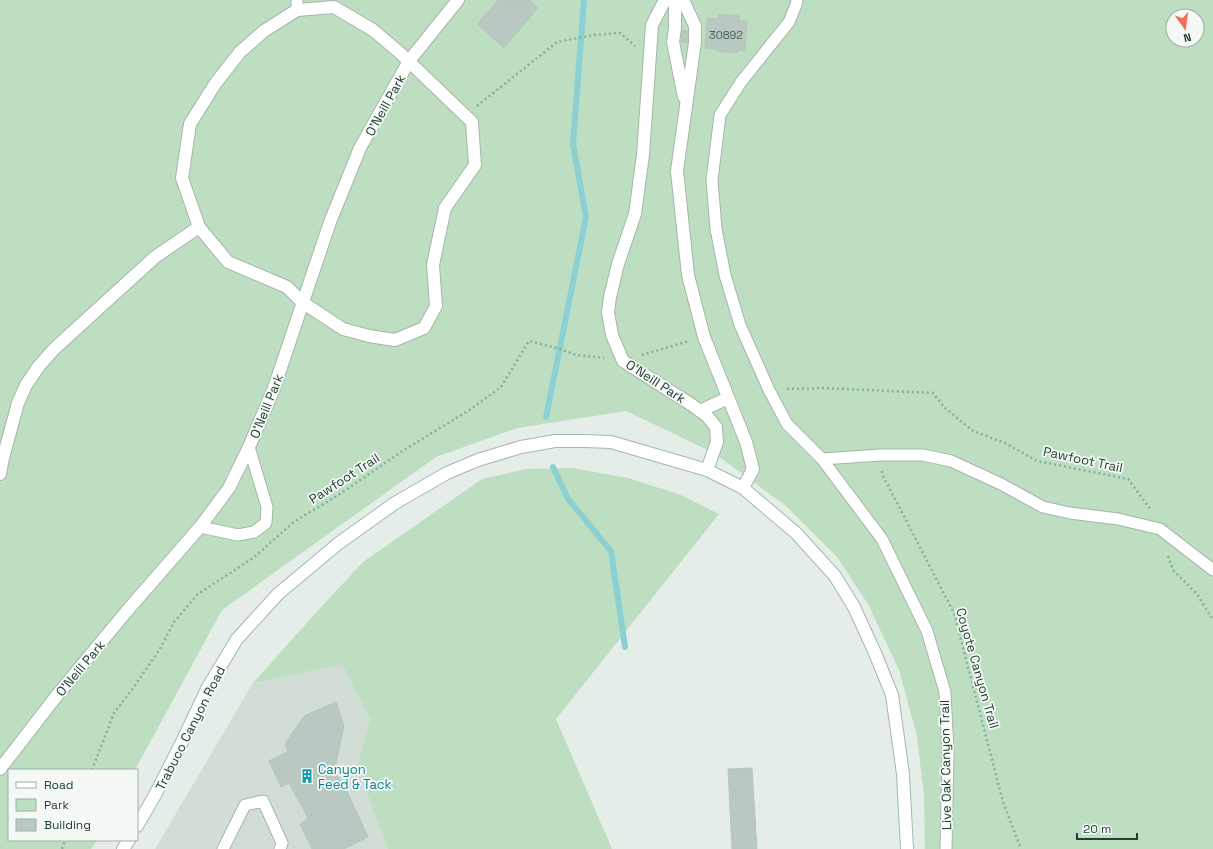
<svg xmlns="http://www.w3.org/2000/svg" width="1213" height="849" viewBox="0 0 1213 849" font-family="'Space Grotesk',sans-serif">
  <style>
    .built { fill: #d2ddd6 }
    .green { fill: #bddec1; fill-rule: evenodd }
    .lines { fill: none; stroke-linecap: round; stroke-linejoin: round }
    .stream { stroke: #8cd0d2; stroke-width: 6 }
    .building { fill: #b9c8c0; stroke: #b6c7be }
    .service-casing { stroke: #a6b5ae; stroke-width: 13 }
    .minor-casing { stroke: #a6b5ae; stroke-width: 14 }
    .secondary-casing { stroke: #a2b9ae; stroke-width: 14 }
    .path { stroke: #84b19d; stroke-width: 2.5; stroke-dasharray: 2 3; stroke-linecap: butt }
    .service { stroke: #fff; stroke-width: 11 }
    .minor { stroke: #fff; stroke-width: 12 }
    .secondary { stroke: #fff; stroke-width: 12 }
    .labels { text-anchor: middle; stroke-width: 3.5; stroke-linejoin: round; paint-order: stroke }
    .number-label { font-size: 11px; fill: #486157 }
    .street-label { font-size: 13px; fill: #233f34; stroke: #f4f9f6 }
    .culture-label { font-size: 13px; fill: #0d838f; stroke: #f4f9f6; text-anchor: start }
  </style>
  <rect width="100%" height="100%" fill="#e4ede8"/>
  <path class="built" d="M342,663L370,719L357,767L388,849H155L253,683Z"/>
  <path class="green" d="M0,0H1213V849H925L924,796L917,736L899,670L868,604L837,557L786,506L714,453L626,411L517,428L436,457L222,610L135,770H9V840H97L91,849H0ZM1173,16H1197V40H1173Z
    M572,468L628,478L681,495L719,514L556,719L612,849H388L357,767L370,719L342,664L253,683L312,617L363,562L482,479L526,469Z"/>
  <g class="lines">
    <path class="stream" d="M546,417L586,217L573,144L584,0
      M553,467L568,499L611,551L625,647"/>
  </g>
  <path class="building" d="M498,0H529L538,8L504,48L477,24Z
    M718,14L740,16L739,21H747L745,51L737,50V53L716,51V49L705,48L707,18L718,19Z
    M682,30L690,31L689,43L681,42Z
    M336,702L344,726L335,769L342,785L344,784L368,837L344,849H312L300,824L308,818L289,783L281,787L269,761L288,751L285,744L304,716Z
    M752,768L757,849H732L728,769Z"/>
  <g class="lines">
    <defs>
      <path id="service" d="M297,0V10
        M797,0L796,5L789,22L741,82L720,115L712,180L716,229L725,275L740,325L769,390L787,424L822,459L882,539L927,631L945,692L948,752L946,849
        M822,459L880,455H923L951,461L1001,484L1043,507L1070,513L1118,519L1160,529L1213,570
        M200,527L238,535L254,532L266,523L267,507L249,447
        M223,849L245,805L263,801L282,843L280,849"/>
      <path id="minor" d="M665,0L652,25L643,155L635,214L618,264L610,297L608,312L612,335L623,361L692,405L707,416L716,427L717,442L707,470
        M675,0V28L673,42L684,97
        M683,0L695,26V42L677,171L688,275L704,337L746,442L753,469L743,488
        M334,7L373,30L399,52L472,122L475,165L445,208L433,265L436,306L424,328L395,340L369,336L343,329L302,302L287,287L228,262L199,227L182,178L190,124L215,84L240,52L264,31L297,10Z
        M700,411L728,398
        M0,474L3,458L18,403L26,385L39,366L54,349L155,257L199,227
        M0,769L58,694L126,612L200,527L229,488L249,447L274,388L330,222L360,148L409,61L458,0"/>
      <path id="secondary" d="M137,826L155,795L180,746L208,687L237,639L278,594L339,543L395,503L447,473L478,460L521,447L555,441H585L611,442L707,470L743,488L796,533L835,576L854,607L875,653L892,695L903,774L907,849
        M123,849L129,840"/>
    </defs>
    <use href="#service" class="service-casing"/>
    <use href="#minor" class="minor-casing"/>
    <use href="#secondary" class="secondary-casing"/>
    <path class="path" d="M477,106L557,42L594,35L620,33L635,46
      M642,355L689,341
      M787,389L823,388L933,393L944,407L973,431L1005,443L1037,461L1128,479L1151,510
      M882,471V474L954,613L1003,802L1021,849
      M1168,556L1173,570L1197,594L1213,620
      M92,770L114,713L131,691L160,649L174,622L198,594L253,558L295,521L337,496L401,452L471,409L501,387L529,341L560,349L576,355L604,358
      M62,849L65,840"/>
    <use href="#service" class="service"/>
    <use href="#minor" class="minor"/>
    <use href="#secondary" class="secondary"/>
  </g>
  <defs>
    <symbol id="building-bare" viewBox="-9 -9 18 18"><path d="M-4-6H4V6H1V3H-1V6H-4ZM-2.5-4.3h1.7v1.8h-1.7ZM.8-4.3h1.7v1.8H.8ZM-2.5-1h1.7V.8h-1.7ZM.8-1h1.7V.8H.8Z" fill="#0f9aa8" stroke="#f4f9f6" stroke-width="2.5" paint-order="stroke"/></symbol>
  </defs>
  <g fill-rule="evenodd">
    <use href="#building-bare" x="297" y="766" width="20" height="20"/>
  </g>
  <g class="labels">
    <g class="number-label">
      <text x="726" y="39">30892</text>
    </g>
    <g class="street-label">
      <text transform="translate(385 105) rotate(-61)" y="5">O'Neill Park</text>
      <text transform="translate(656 381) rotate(33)" y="5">O'Neill Park</text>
      <text transform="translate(266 406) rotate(-68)" y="5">O'Neill Park</text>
      <text transform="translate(1083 459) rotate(12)" y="5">Pawfoot Trail</text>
      <text transform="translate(344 478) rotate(-33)" y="5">Pawfoot Trail</text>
      <text transform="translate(80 668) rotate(-50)" y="5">O'Neill Park</text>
      <text transform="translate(978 668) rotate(74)" y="5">Coyote Canyon Trail</text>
      <text transform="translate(190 728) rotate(-63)" y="5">Trabuco Canyon Road</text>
      <text transform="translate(945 765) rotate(-91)" y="5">Live Oak Canyon Trail</text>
    </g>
    <g class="culture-label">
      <text x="318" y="774">Canyon<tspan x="318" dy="15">Feed &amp; Tack</tspan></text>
    </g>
  </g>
  <rect x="8" y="769" width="130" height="72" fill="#f4f9f6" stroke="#a0afa8"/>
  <rect x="16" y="782" width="20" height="6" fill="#ffffff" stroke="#a0afa8"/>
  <text x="44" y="789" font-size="12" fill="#233f34">Road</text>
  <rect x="16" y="799" width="20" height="12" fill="#bddec1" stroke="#a0afa8"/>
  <text x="44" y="809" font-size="12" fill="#233f34">Park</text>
  <rect x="16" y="819" width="20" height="12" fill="#b9c8c0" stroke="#a0afa8"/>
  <text x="44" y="829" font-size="12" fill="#233f34">Building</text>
  <g transform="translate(1185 28) rotate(166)"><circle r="19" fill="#f4f9f6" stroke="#a0afa8"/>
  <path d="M0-3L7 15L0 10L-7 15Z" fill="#f16f5d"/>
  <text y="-6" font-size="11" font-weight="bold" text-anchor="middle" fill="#233f34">N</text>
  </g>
  <path d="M1077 833v6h60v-6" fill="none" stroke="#233f34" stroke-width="2"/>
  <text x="1083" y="833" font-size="12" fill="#233f34" stroke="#f4f9f6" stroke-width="3" paint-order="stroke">20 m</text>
</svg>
